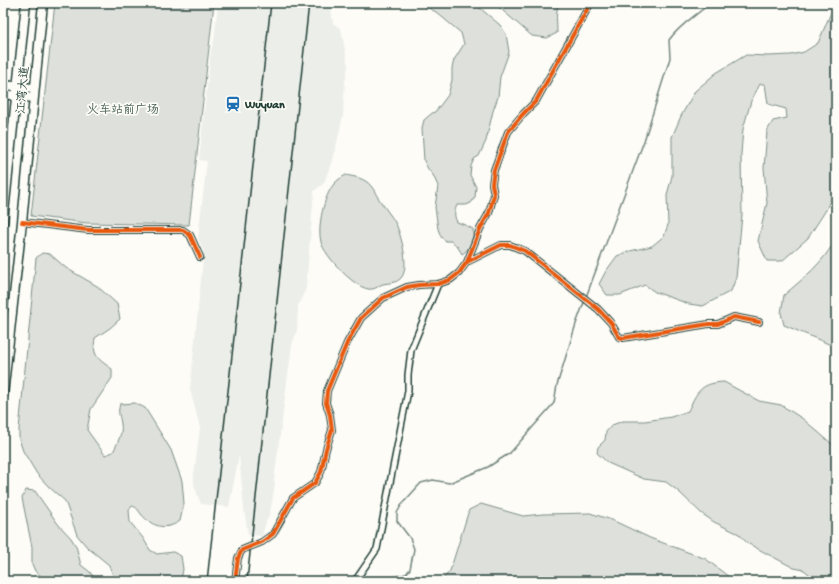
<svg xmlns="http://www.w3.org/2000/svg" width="839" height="584" viewBox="0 0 839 584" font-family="'Gochi Hand','LXGW WenKai TC',sans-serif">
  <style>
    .built { fill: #eceee9 }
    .green { fill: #dde0db; stroke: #7e8e88 }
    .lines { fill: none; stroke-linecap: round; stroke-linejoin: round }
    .stream { stroke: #75877f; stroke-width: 1.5 }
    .minor-casing { stroke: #1f3d34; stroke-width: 8 }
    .primary-casing { stroke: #1f3d34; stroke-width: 11 }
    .trunk-casing { stroke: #1f3d34; stroke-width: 11 }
    .minor { stroke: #fdfcf7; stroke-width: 5 }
    .primary { stroke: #fdfcf7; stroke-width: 8 }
    .trunk { stroke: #fdfcf7; stroke-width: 8 }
    .rail { stroke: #1f3d34; stroke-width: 1.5 }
    .cycleway-casing { stroke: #fdfcf7; stroke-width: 6 }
    .cycleway { stroke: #e8590c; stroke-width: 4 }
    .labels { text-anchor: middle; stroke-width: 3.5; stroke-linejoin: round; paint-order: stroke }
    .street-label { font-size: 12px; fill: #1f3d34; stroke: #fdfcf7 }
    .poi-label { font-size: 12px; font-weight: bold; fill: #1f3d34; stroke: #fdfcf7; text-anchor: start }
    .park-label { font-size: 12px; fill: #455e55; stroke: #fdfcf7 }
  </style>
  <rect width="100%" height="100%" fill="#fdfcf7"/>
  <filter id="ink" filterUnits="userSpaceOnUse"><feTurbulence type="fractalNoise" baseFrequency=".025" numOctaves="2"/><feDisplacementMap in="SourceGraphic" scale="8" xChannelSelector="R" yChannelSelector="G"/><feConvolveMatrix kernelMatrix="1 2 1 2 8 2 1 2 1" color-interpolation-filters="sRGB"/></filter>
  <g filter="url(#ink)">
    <path class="built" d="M218,3H331V9L333,23L341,29L348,66L345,81L343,116L334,155L324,183L314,191L306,288L298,306L297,330L292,345L274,480L275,484L270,513L266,522L262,536L248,535L244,509L239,455L229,507L201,504L194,485V474L200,428L190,389L203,259V250L198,238L207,161L199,160L211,49L214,41Z"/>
    <path class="green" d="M55,3H214L189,225L87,223L31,216Z
      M419,3H474L500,25L506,34L509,52L500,77L498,97L493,111L486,141L479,156L474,159L471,166L470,175L476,187L475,197L471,203L466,205H457C454,212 454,216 457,222L465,225L473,229C474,237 470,250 462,254L457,246L451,241H446L441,237L438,229L435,207L438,186L433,175L428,169L424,161L422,128L424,120L431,114L436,111L448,95L452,80V68L454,60L464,44L461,33L436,12Z
      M494,3H559C555,12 557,23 557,33L547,38L532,36Z
      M835,3L836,187L826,210L808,238L782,261H767L758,241L767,203L764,168L767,131L773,121L787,118L786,109L768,104L765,84H760L751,101L743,129L741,154L742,215L736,278L731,291L703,306L689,304L655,292L645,285L620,295H607L599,284L606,271L617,256L630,251L652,246L664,236L668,225L667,195L672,176V137L681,116L695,91L716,73L746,55L768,56L791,55L804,52L818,43Z
      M346,175C355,177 365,178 371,186C374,189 376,195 379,199C384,207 391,215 396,224C401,235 411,270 400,279C396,283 388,283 383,284C379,285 376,289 372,289C357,292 324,255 321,242C317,227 324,195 334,184C337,180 342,177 346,175Z
      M836,239V344L831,345L784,325L781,313L784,295C805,277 822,264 836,239Z
      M42,253L50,254L66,268L97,286L117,304L120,319L110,328L95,338C92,356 98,359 112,369V378L91,409L87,430L105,455L113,452C117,444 123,433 121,424C120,415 117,414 120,404L135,403L145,408L171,450L182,481L184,503L180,521C166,531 152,527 141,514C138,510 137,507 132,506L129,510L130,522L143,538L150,550L157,554L173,552L181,556L183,569L181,581H115L109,565L87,547L77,535L65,501L49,487L37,474L23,451L19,439V429L36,258Z
      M724,382L759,401L781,405L803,419L832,444L836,445V581H810L809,574L804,570L794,568L762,551L747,543L739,534L714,522L701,513L678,491L666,482L644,479L608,463L597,453L598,447L605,440L606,432L612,425L623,421H645L671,417L688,411C697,391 701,383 724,382Z
      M26,490L35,491L58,524L71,538L76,546L81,565L90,572L96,581H47L35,571L32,564V547L22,498Z
      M481,504L523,516L543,514L590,513L612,520L650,538L706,559L734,581H441L450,571L469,510Z"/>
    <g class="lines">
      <path class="stream" d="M388,581L389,578L406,574L410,569L414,549L410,538L397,521V513L402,504L421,483L433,480L449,483L488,467L510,453L554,403L557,385L576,324L644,141L670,58L669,40C680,24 696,16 710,3"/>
      <defs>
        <path id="minor" d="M22,222L88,230H183L190,235L200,257
          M467,262L480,229L489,213L494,195L492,184L494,170L508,132L523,114L536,101L589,6V3
          M235,581L238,558L242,550L262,542L273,534L293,498L315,483L321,472L326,449L332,430L330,415L326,403L327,391L347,343L361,318L383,298L407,287L419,285L438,284L450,280L459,273L467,262L501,245H510L525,251L598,309L611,323L619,337L623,338L709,324H718L734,317L759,322
          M355,581L377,549L408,391V375L411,350L438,284"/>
        <path id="primary" d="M3,85L34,88
          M3,94L33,98"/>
        <path id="trunk" d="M3,222L26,3
          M3,395L22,222L43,3"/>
      </defs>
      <use href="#minor" class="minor-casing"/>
      <use href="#primary" class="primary-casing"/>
      <use href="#trunk" class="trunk-casing"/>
      <use href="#minor" class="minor"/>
      <use href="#primary" class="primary"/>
      <use href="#trunk" class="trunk"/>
      <path class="rail" d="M207,581L271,3
        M247,581L309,3"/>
      <defs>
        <path id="cycleway" d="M22,222L88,230H183L190,235L200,257
          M467,262L480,229L489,213L494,195L492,184L494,170L508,132L523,114L536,101L589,6V3
          M235,581L238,558L242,550L262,542L273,534L293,498L315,483L321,472L326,449L332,430L330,415L326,403L327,391L347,343L361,318L383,298L407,287L419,285L438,284L450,280L459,273L467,262L501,245H510L525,251L598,309L611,323L619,337L623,338L709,324H718L734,317L759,322"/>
      </defs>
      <use href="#cycleway" class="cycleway-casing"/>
      <use href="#cycleway" class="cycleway"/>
    </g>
  </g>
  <defs>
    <symbol id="station-bare" viewBox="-9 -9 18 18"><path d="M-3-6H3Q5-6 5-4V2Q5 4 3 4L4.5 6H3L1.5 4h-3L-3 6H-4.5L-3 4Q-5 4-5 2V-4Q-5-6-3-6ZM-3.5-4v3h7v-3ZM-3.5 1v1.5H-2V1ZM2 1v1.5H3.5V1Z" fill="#1f6fb2" stroke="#fdfcf7" stroke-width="2.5" paint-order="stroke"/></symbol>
  </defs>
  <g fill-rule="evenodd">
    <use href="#station-bare" x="222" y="93" width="22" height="22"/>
  </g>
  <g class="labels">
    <g class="street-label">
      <text transform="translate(22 90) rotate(-85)" y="4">江湾大道</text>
    </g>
    <g class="poi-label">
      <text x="245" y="108">Wuyuan</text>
    </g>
    <g class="park-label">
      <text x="123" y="113">火车站前广场</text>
    </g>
  </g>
  <rect width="839" height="584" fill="none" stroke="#fdfcf7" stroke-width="16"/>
  <rect x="8" y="8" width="823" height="568" fill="none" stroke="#1f3d34" stroke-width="1.5" filter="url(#ink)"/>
</svg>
